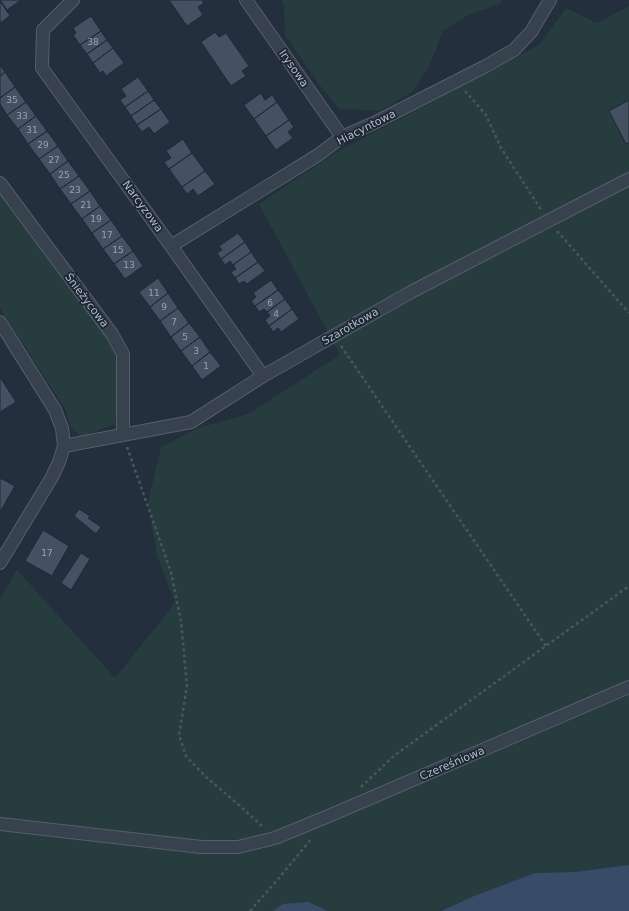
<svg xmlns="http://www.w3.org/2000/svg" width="629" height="911" viewBox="0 0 629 911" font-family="'DejaVu Sans',sans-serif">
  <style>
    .green { fill: #263c3f }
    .water { fill: #394c67 }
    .building { fill: #455162; stroke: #1f2835 }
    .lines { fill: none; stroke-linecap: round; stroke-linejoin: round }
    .street-casing { stroke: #565f6c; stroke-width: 14 }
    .path { stroke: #44595c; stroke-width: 2.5; stroke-dasharray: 3 3; stroke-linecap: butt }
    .street { stroke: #38414e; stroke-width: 12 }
    .labels { text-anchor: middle; stroke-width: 3.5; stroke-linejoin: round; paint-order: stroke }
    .number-label { font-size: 9px; fill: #98a1af }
    .street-label { font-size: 11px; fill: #b4bcc9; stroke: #1d2633 }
  </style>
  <rect width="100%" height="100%" fill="#242f3e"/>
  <path class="green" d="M282,0H503L501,3L467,16L443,31L429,67L412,92L380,111L339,109L318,83L285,35L284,6Z
    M629,6V865L574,872L535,873L474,896L441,911H0V599L17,570L115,678L175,603L157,556L148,502L161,447L198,428L248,414L340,355L323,323L259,204L335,153L539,45L566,8L597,23Z
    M0,195L115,349L118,385L115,424L82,437L71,427L65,409L0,308Z"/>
  <path class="water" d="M629,865V911H441L474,896L535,873L574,872Z
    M308,902L328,911H273L283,904Z"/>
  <path class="building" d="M0,0H21L7,10Z
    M169,0H202L204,3L198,7L203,15L187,26Z
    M0,1L10,16L0,23Z
    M91,16L101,31L80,45L73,35L76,33L73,28Z
    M101,31L107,40L87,54L80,45Z
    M215,32L219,37L226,33L249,66L242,71L246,76L231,86L201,42Z
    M107,40L113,48L93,63L87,54Z
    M113,48L124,63L106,76L103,71L100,73L93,63Z
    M0,65L5,72L0,76Z
    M5,72L15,87L0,98V76Z
    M138,77L148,91L125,107L120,100L126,96L121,89Z
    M15,87L26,102L7,115L0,104V98Z
    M148,91L154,100L131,116L125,107Z
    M261,93L265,100L272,95L277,102L254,119L244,105Z
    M154,100L161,109L137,125L131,116Z
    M629,100V143L626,144L609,111Z
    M26,102L36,116L18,129L7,115Z
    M277,102L289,120L266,136L254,119Z
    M161,109L170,122L154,134L149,127L142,132L137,125Z
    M36,116L47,131L28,144L18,129Z
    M289,120L294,127L288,132L293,138L276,150L266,136Z
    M47,131L58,146L39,159L28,144Z
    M183,139L192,153L169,169L164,162L171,158L166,151Z
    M58,146L68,161L50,174L39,159Z
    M192,153L205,171L182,187L169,169Z
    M68,161L79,176L60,189L50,174Z
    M205,171L215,184L198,196L193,189L187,194L182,187Z
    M79,176L90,191L71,204L60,189Z
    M90,191L100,206L82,219L71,204Z
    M100,206L111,220L92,233L82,219Z
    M111,220L122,236L103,249L92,233Z
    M238,233L245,242L221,259L217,253L222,250L219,246Z
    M122,236L133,251L114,264L103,249Z
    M245,242L251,252L233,265L230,261L225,265L221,259Z
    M133,251L143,266L125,279L114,264Z
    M251,252L258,262L235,278L231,272L236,269L233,265Z
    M258,262L265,271L247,284L244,281L239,284L235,278Z
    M158,278L168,293L150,307L139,292Z
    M271,280L278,290L255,306L251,301L256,297L253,293Z
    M278,290L285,299L267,312L264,309L259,312L255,306Z
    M168,293L178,308L160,321L150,307Z
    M285,299L292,309L269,326L265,320L270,316L267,312Z
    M178,308L189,323L171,337L160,321Z
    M292,309L299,319L281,332L278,328L273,332L269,326Z
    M189,323L200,337L181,351L171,337Z
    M200,337L210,352L192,366L181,351Z
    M210,352L221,366L202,380L192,366Z
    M0,377L16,402L0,412Z
    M0,478L15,486L0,512Z
    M79,509L90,516L88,518L101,527L96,534L74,516Z
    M43,530L69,546L52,576L25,561Z
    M81,553L90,559L71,590L61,583Z"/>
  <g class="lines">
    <defs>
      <path id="street" d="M73,0L43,30L42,68L171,246L263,376
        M246,0L342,137
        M0,183L112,334L123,354V435
        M171,246L318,155L342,137L374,123L484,67L514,50L531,32L550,0
        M0,322L55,410L62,428L64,446L59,462L52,477L0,563
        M64,446L191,422L263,376L411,292L629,179
        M0,824L201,847H238L275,838L331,815L629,687"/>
    </defs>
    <use href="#street" class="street-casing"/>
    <path class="path" d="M465,91L486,115L501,148L542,211
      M557,231L629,313
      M341,346L546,646
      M127,447L171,572L181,621L187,686L179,735L186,756L206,777L239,805L263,827
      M361,787L395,755L629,586
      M250,911L279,878L312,838"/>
    <use href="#street" class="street"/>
  </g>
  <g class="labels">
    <g class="number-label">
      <text x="93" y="45">38</text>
      <text x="12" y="103">35</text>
      <text x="22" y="119">33</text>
      <text x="32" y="133">31</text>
      <text x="43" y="148">29</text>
      <text x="54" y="163">27</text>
      <text x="64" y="178">25</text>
      <text x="75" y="193">23</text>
      <text x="86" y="208">21</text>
      <text x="96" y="222">19</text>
      <text x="107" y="238">17</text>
      <text x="118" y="253">15</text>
      <text x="129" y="268">13</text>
      <text x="154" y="296">11</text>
      <text x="270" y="306">6</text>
      <text x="164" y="310">9</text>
      <text x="276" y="317">4</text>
      <text x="174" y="325">7</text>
      <text x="185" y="340">5</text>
      <text x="196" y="354">3</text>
      <text x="206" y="369">1</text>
      <text x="47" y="556">17</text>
    </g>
    <g class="street-label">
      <text transform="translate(294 68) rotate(55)" y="4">Irysowa</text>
      <text transform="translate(366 127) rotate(-27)" y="4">Hiacyntowa</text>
      <text transform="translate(143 206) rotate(54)" y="4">Narcyzowa</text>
      <text transform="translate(87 300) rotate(53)" y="4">Śnieżycowa</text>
      <text transform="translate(350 326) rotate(-30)" y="4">Szarotkowa</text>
      <text transform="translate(452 763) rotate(-23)" y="4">Czereśniowa</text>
    </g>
  </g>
</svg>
